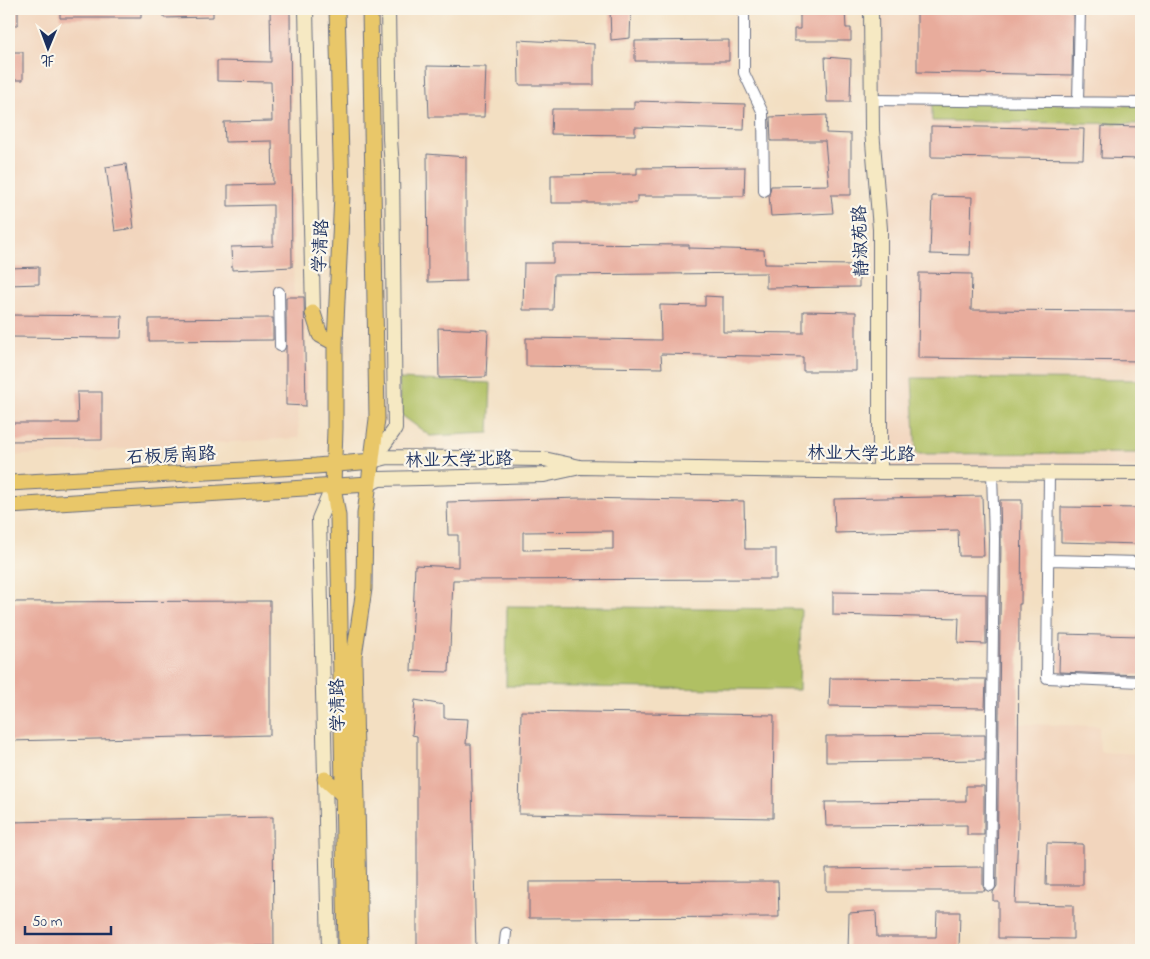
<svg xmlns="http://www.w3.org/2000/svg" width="1150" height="959" viewBox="0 0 1150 959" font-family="'Indie Flower','LXGW WenKai TC',sans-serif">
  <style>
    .built { fill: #f2d5bd }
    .green { fill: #b0c063; stroke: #667860 }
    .building { fill: #e8ac9c; fill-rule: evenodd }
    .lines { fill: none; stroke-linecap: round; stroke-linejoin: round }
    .street-casing { stroke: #676d81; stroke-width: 12 }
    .secondary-casing { stroke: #676d81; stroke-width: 16 }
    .primary-casing { stroke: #676d81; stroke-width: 17 }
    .street { stroke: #fff; stroke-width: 10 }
    .secondary { stroke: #f6e9c3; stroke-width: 14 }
    .primary { stroke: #e9c769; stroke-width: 15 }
    .labels { text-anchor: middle; stroke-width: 4.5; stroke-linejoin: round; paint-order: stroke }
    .street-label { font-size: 18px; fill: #1b2f5e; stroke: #fbf7ec }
  </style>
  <rect width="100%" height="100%" fill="#fbf7ec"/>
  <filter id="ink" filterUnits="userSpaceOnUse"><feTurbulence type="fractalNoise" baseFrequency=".02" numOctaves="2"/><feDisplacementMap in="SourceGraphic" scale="10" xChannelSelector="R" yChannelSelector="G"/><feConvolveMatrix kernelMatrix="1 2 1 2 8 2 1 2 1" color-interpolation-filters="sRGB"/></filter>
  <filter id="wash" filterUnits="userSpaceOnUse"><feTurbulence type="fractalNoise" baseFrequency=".0096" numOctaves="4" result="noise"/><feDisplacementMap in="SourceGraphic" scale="20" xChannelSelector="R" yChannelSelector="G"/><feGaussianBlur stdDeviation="1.12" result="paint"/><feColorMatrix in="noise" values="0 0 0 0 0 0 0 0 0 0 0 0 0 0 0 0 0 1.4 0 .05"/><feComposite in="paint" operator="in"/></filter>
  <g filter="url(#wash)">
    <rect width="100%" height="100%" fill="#f3dfc2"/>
    <path class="built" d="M9,9H284L299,438L9,456Z
      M877,9H1141V466L880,472Z
      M996,723L1099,726L1100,752L1141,754V950H992Z"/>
    <path class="green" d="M932,101L1141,106V124L932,121Z
      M912,378L1141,380V453L916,454Z
      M399,379L491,383L489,433L430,436L400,414Z
      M507,606L801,609L799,690L506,686Z"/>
    <g id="blocks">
      <path class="building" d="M9,9H18V25H9Z
        M60,9H141V18H60Z
        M164,9H213V17L164,18Z
        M270,9H290L292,267L232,270L231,247L273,246V205L228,206V185L273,184L272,141L225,142L224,122L272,121L271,82L217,81V61L271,62Z
        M610,9H631L630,38L611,40Z
        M800,9L845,10L846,28H851V41H794V29H800Z
        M917,9H1073L1072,75L917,72Z
        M518,40L594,44V85H519Z
        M729,40V61H635V41Z
        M9,52H23V80H9Z
        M825,57L851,59L850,102H827Z
        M427,66L486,67L484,117H429Z
        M634,101L745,104L744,130L635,127V135L551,134L552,109H634Z
        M827,115L826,133L851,134V195H831L833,213L771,216L769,195L771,186L829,185L825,141H771L770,117Z
        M931,126L1084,129L1083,159L931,157Z
        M1102,126L1141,127V159L1101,158Z
        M427,154L466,157V281L428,282Z
        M126,164L134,228L115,231L106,167Z
        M745,167L744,196H637V203H551V175L637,174V168Z
        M932,196L972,197L970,255L930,254Z
        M553,244L689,245V248L764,250L765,264L859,265V287L766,288V273L554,275L553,310H523L524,263H553Z
        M39,267V284L9,285V268Z
        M919,273L972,274L971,310L1141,311V361L918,358Z
        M705,296L723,297V332L803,333V311L856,312V371H803V357L704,355L661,354L662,368L526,366V338L661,340L660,305L705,306Z
        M286,297H304L306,406L286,405Z
        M9,315L122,316L121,338L9,337Z
        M273,318V340L149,341V319Z
        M438,328L488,330L486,377L439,378Z
        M77,392H102V440L9,441V423H78Z
        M982,496L984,556H959L958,530L835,533L834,499Z
        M579,498L744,501L745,549H776V579L453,580L449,672L411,671L415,565L458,567V535H448L447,502ZM613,531V549L523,550V532Z
        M1000,500H1022L1021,604H1019L1018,831L1015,904L1073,905V939L998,938V901H993V892L997,886L1001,539Z
        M1061,507L1141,508V544L1061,542Z
        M833,592L986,594V644L958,643L959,618L833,615Z
        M270,601V735L9,741V602Z
        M1060,634L1141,636V675L1059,672Z
        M830,678L986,679L985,708L829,706Z
        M415,700L444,705V718L468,719L466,744H471L476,950H417V736L412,735Z
        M521,711L774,715L773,818L519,814Z
        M985,735V760L826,762V736Z
        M966,786H984V835H967V825L826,826L825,802L966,801Z
        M273,817L274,946L9,948V822Z
        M1047,843L1083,844V885H1046Z
        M983,867V886L985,891H826V869Z
        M778,881L779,917L529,918V882Z
        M876,911L877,937H936L937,912H960L959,950H848L849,913Z"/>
    </g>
  </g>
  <g filter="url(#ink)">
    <use href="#blocks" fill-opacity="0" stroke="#676d81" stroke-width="1"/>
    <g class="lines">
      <defs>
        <path id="street" d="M744,9V73L763,113L764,191
          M872,100L1141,103
          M1078,102L1080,9
          M279,292L280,346
          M1049,473L1047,678L1141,682
          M1049,560L1141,562
          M990,886L994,539L992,473
          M504,950L506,933"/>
        <path id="secondary" d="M306,9L313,313
          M871,9L872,130L880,229V472
          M372,461L388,457L544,459L580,467L880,472L1141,473
          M372,461L395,429L392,167L390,139L388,9
          M369,484L379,479L544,475L576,468
          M329,950L319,519L333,486"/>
        <path id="primary" d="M337,9L342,195L335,343V429L333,486L338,516L346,950
          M313,313L320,335L335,343
          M9,483L316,466L372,461
          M9,506L369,484
          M325,779L343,795
          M360,950L354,656L364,589L365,514L377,419L370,9"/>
      </defs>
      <use href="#street" class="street-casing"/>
      <use href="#secondary" class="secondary-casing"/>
      <use href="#primary" class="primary-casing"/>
      <use href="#street" class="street"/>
      <use href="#secondary" class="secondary"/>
      <use href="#primary" class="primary"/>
    </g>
  </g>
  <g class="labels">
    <g class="street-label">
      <text transform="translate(860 241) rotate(-92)" y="6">静淑苑路</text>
      <text transform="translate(320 246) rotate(-87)" y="6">学清路</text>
      <text transform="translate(861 453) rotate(1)" y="6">林业大学北路</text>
      <text transform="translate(171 455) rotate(-3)" y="6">石板房南路</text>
      <text transform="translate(459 459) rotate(-1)" y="6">林业大学北路</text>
      <text transform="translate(337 705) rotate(-91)" y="6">学清路</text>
    </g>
  </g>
  <rect width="1150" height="959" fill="none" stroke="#fbf7ec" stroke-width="30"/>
  <g transform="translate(48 48) rotate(181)" stroke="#fbf7ec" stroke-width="4" paint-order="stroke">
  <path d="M0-4L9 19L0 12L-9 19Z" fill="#1b2f5e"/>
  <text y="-8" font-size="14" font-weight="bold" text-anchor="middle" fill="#1b2f5e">北</text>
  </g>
  <path d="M25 926v8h86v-8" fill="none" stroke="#1b2f5e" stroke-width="2.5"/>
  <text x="32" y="926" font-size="15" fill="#1b2f5e" stroke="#fbf7ec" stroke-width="4" paint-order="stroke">50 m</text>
</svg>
